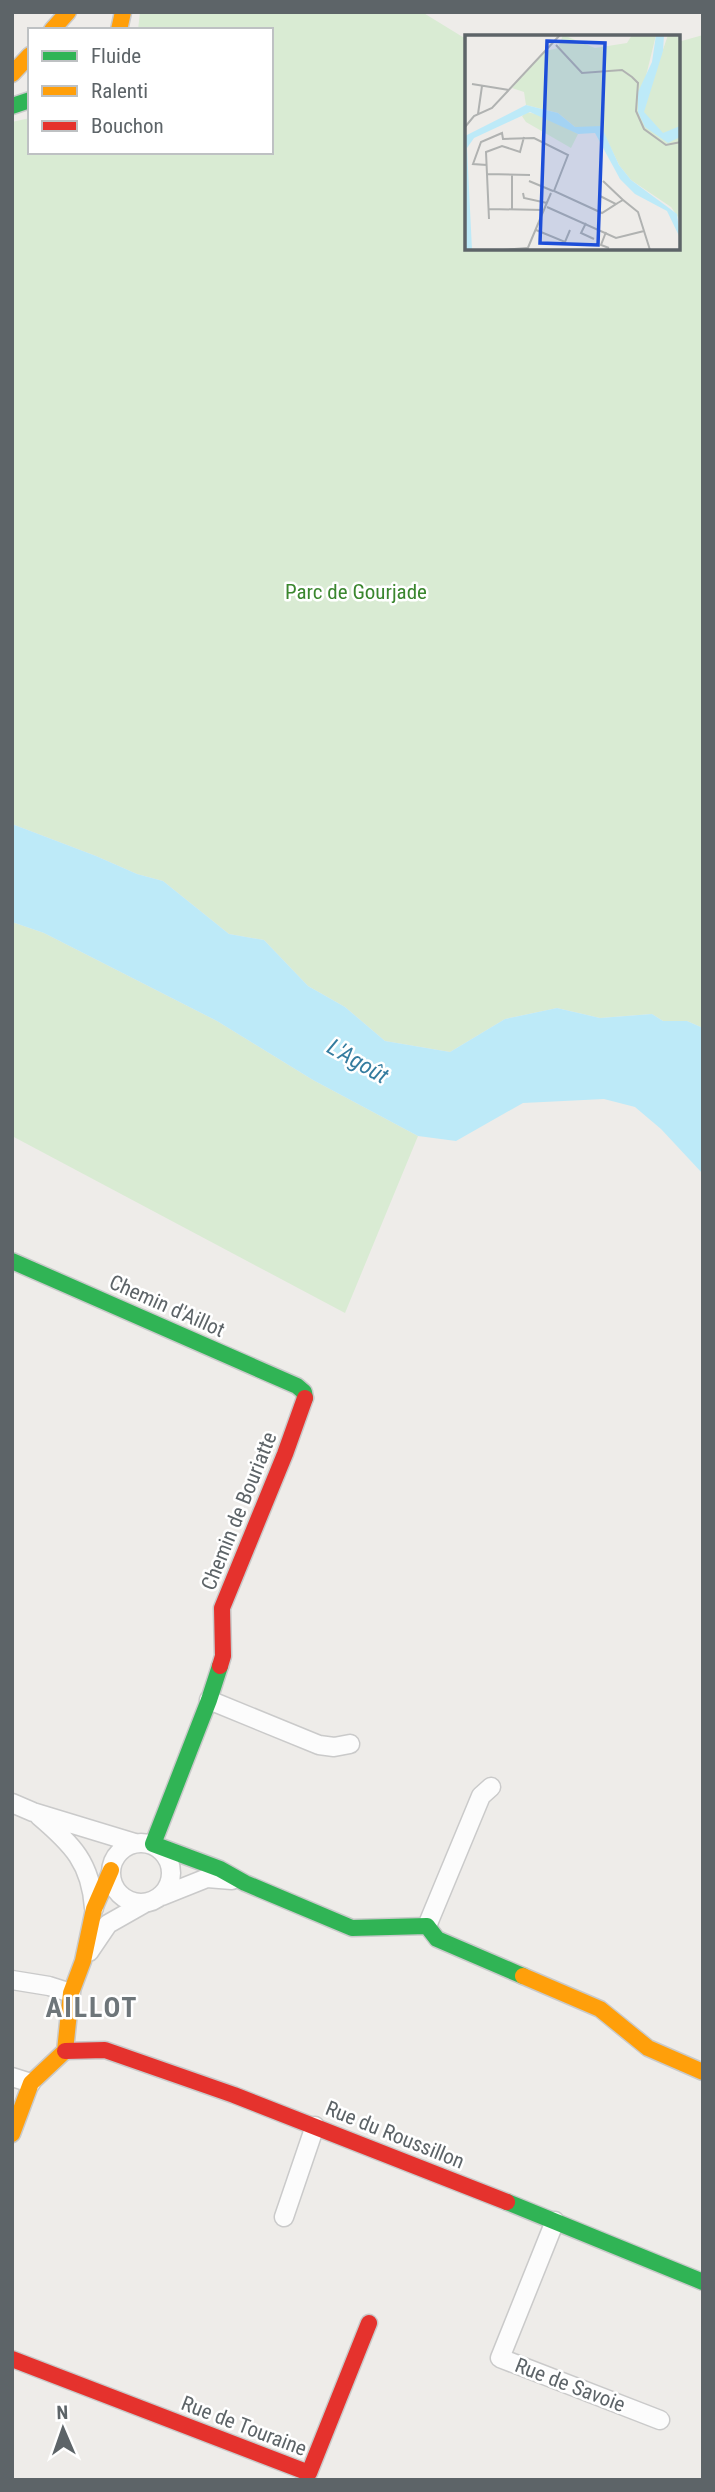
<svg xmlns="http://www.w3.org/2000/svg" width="715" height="2492" viewBox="0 0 715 2492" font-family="'Roboto Condensed',sans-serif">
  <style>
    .green { fill: #d9ebd3 }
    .water { fill: #bdeaf8 }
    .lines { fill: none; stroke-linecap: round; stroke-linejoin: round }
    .street-casing { stroke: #cacaca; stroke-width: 21 }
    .fast-casing { stroke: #c9caca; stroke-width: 19 }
    .slow-casing { stroke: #c9caca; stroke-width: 19 }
    .jam-casing { stroke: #c9caca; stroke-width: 19 }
    .street { stroke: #fcfcfc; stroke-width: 18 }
    .fast { stroke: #30b455; stroke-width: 16 }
    .slow { stroke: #ff9f0a; stroke-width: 16 }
    .jam { stroke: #e5322d; stroke-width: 16 }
    .labels { text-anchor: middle; stroke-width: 5; stroke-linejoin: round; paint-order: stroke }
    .park-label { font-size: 21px; fill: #3a862e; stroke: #fff }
    .street-label { font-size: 21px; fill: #5d6468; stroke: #fff }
    .water-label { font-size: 23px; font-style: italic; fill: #347c9f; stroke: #fff }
    .district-label { font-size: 28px; font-weight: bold; letter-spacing: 2px; fill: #6e767a; stroke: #fff }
    .inset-road { fill: none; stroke: #b0b2b1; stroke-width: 2 }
    .view { fill: #1d4ed8; fill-opacity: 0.15; stroke: #1d4ed8; stroke-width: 3.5 }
    .inset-edge { fill: none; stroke: #5d6468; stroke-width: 3.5 }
  </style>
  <rect width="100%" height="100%" fill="#eeece9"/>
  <path class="green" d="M140,12H422L466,39V248H678V42L703,35V1028L687,1021H663L652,1014L600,1018L557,1008L505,1019L450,1052L385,1041L345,1007L308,986L264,940L229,934L163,881L137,874L96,856L12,824V122L30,118V152H271V30H138Z
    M12,922L44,933L217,1021L313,1080L418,1136L345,1313L12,1136Z"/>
  <path class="water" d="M12,824L96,856L137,874L163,881L229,934L264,940L308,986L345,1007L385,1041L450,1052L505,1019L557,1008L600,1018L652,1014L663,1021H687L703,1028V1174L661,1129L635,1107L604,1099L523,1103L456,1141L418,1136L313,1080L217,1021L44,933L12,922Z"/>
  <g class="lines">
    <defs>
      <path id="street" d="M209,1700L319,1745L334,1747L350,1744
        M12,1803L33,1812L135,1843
        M39,1816C72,1844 91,1863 94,1908
        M111 1873a30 30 0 1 1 60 0a30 30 0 1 1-60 0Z
        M162,1896L207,1878L232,1880
        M427,1926L481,1796L491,1787
        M89,1952L108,1924L145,1903
        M12,1980L49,1986L71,1993
        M12,2077L31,2083
        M284,2217L315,2126
        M555,2221L500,2358L660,2420"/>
      <path id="fast" d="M12,106L30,100
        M12,1261L297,1386L304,1392L305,1398
        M220,1666L209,1700L153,1844L220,1869L245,1883L352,1928L427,1926L437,1939L523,1976
        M507,2202L703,2282"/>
      <path id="slow" d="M52,30L68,12
        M119,30L123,12
        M12,74L30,55
        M523,1976L600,2009L648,2048L703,2072
        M12,2134L31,2083L65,2051L71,1993L83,1961L94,1909L111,1870"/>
      <path id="jam" d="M220,1666L223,1656L222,1608L285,1454L305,1398
        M65,2051L105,2050L234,2095L507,2202
        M12,2359L309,2473L369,2323"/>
    </defs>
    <use href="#street" class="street-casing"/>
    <use href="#fast" class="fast-casing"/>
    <use href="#slow" class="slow-casing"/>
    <use href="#jam" class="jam-casing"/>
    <use href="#street" class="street"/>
    <use href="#fast" class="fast"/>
    <use href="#slow" class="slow"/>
    <use href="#jam" class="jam"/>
  </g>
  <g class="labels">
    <g class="park-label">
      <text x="356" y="599">Parc de Gourjade</text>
    </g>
    <g class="street-label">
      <text transform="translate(167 1306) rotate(24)" y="7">Chemin d'Aillot</text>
      <text transform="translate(239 1511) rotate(-68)" y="7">Chemin de Bouriatte</text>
      <text transform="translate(395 2135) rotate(22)" y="7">Rue du Roussillon</text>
      <text transform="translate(570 2385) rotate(21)" y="7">Rue de Savoie</text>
      <text transform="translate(244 2426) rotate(21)" y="7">Rue de Touraine</text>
    </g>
    <g class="water-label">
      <text transform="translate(358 1061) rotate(30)" y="8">L'Agoût</text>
    </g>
    <g class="district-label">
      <text x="92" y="2017">AILLOT</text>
    </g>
  </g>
  <g transform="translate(465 35)">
    <rect width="215" height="215" fill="#eeece9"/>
    <path d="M98,0L130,13L162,8L167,0H191L181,41L186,50L203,0H215V185L206,172L166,145L154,130L136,92H110L93,78L61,70L59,57L47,53L81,16L93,13ZM62,77L83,82L113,99L106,113L61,87L57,81Z" fill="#d9ebd3"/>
    <path d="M191,0H199L198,16L179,77L198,98L215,91V102L203,108L180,92L173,77V57L187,27ZM61,70L93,78L110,92L136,91L154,130L166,145L212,179L215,203L202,176L170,159L155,144L130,98L113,99L65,77L9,103L2,113L7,215H0V101Z" fill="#bdeaf8"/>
    <path class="inset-road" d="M91,10L117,38L157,35L167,42L173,48L171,76L179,94L201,110L216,107M7,49L44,55M13,79L17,51M0,92L9,81L27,73L95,0M22,130L8,129L16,107L37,98L38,104L69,103L103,120L89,156L137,178L151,169L135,161M22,139L65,140M47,139V174M64,146L88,156M138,146L158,165M58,158L59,163L82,168M151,169L158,165L173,177L185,215M82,172L151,203L179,196M23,174L79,175M24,184L21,117L37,111L55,117L59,102M121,188L116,198L129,204M71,195L100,207L105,195M141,197L136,210L144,213M38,215L62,213M62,215L86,158"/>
    <path class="view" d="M82,6L140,8L133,210L75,208Z"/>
    <rect width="215" height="215" class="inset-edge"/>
  </g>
  <rect width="715" height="2492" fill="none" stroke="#5d6468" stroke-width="28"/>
  <rect x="28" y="28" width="245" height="126" fill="#ffffff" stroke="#bec1c3" stroke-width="2"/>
  <rect x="42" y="51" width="35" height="10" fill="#30b455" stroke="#bec1c3" stroke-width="2"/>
  <text x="91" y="63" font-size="21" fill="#5d6468">Fluide</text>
  <rect x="42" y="86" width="35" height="10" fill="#ff9f0a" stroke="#bec1c3" stroke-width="2"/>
  <text x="91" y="98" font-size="21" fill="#5d6468">Ralenti</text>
  <rect x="42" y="121" width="35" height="10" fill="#e5322d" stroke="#bec1c3" stroke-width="2"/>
  <text x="91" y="133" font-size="21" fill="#5d6468">Bouchon</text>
  <g transform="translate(63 2429) rotate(358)" stroke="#ffffff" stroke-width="5" paint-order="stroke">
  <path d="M0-5L12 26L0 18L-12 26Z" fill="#5d6468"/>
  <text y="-10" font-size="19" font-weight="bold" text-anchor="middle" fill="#5d6468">N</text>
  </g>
</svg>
